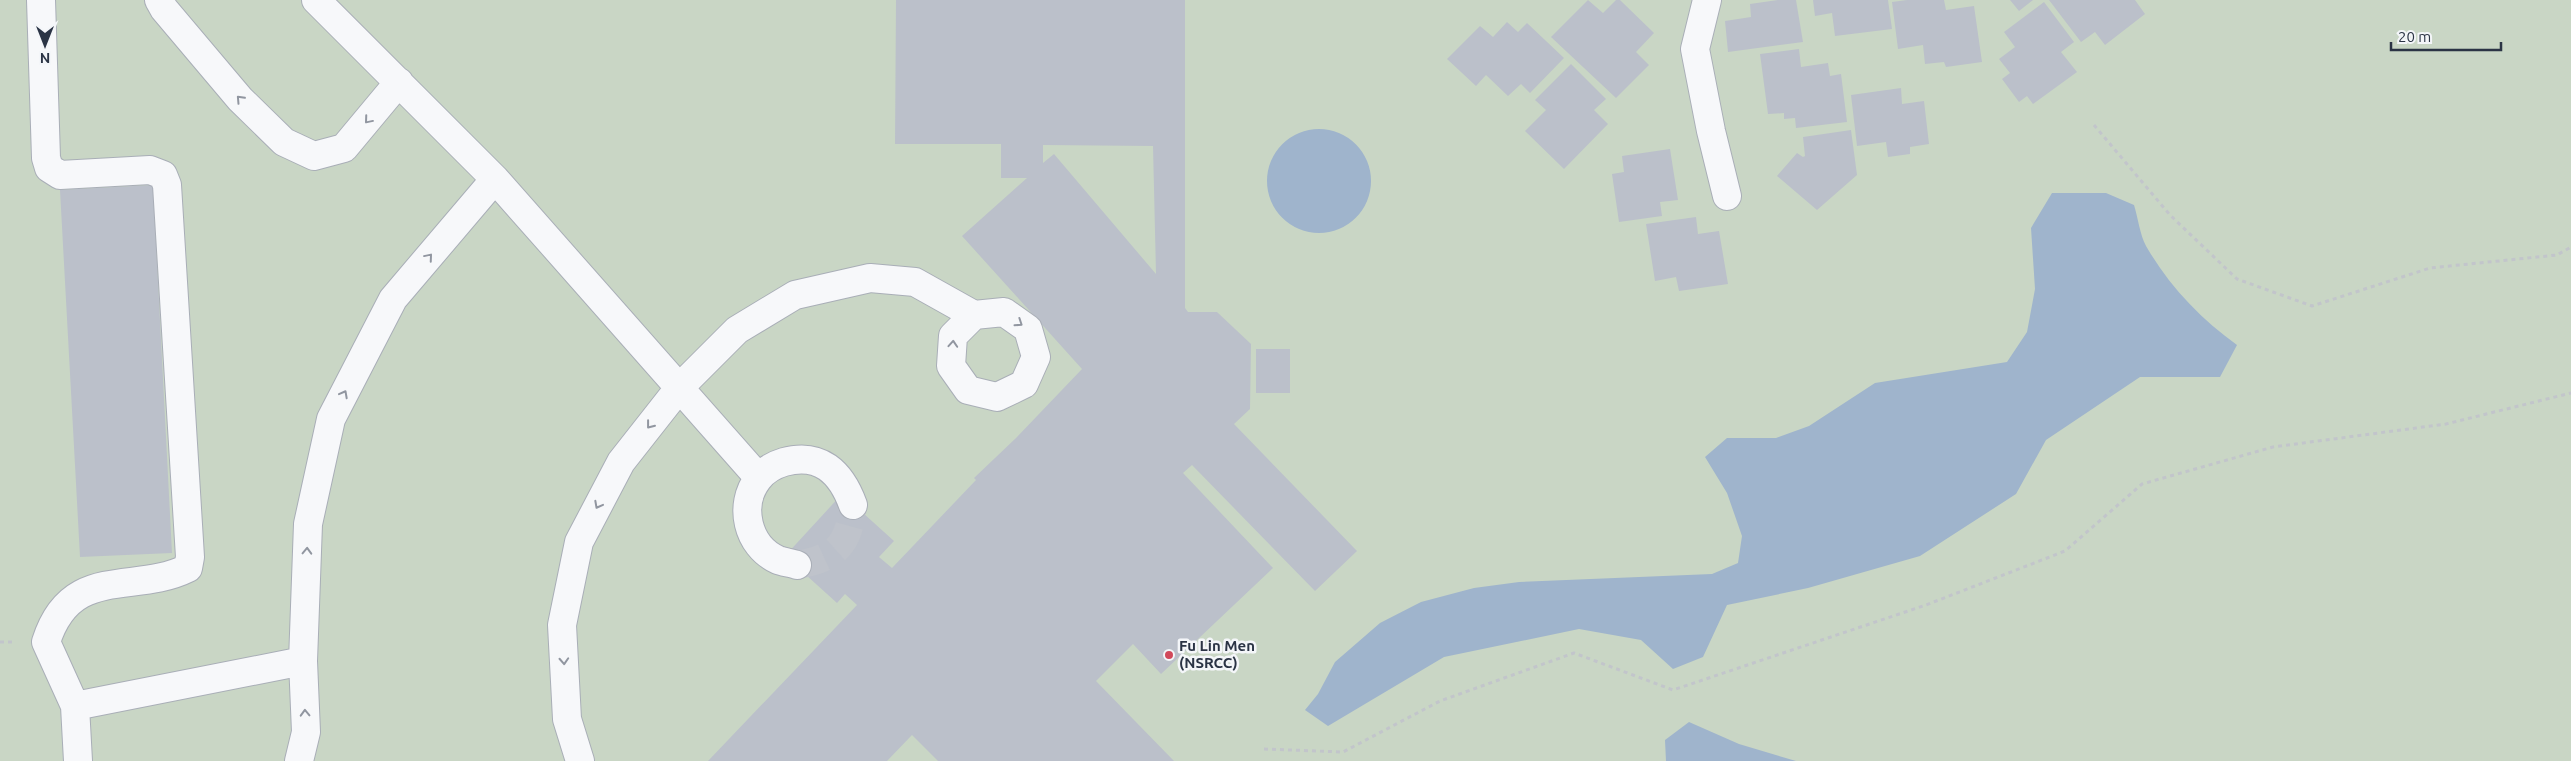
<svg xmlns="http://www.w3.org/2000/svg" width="2571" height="761" viewBox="0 0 2571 761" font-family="Ubuntu,sans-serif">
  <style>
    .green { fill: #c9d6c5 }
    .water { fill: #9fb4cc }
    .building { fill: #bbc0ca; fill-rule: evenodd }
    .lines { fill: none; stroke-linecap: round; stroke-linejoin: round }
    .minor-tunnel { stroke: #bfc3cb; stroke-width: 28; stroke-dasharray: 28 14; stroke-linecap: butt }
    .minor-casing { stroke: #a9aeb7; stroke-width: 30 }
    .path { stroke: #c2c5cb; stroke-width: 3; stroke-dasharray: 4 4; stroke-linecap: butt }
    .minor { stroke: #f7f8fa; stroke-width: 28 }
    .oneway { stroke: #9196a0 }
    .poi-dot { fill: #d1495b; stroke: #f4f6f9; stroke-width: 2 }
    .labels { text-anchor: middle; stroke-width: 5; stroke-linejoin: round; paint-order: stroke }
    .poi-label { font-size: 15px; font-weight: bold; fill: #2b3445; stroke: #f4f6f9; text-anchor: start }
  </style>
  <rect width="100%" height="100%" fill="#e4e7ec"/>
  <path class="green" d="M0,0H2571V761H0Z"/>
  <path class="water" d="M1267 181a52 52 0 1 1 104 0a52 52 0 1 1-104 0Z
    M2052,193H2106L2134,205C2138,218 2140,235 2146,246C2169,286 2201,319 2237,345L2220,377H2140L2046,440L2016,494L1920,556L1808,588L1727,605L1703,657L1673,669L1641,640L1579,629L1444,657L1328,726L1305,710L1318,694L1335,662L1380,623L1421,602L1474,588L1519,582L1712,574L1738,563L1742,536L1727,493L1705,457L1727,438H1776L1809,426L1875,383L2007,362L2027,332L2035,289L2031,228Z
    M1689,722L1739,744L1796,761H1666L1665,740Z"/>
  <path class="building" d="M896,0H1185V308L1188,312H1217L1251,344L1250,409L1234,424L1357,551L1315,591L1192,465L1183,473L1273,568L1161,674L1133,644L1096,681L1174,761H938L912,735L887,761H708L857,605L845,594L837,603L785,556L842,494L894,541L879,557L892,568L976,480L974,478L1016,438L1082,369L962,236L1027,178H1001V144H895ZM1043,145L1153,146L1156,274L1054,154L1043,163Z
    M1588,0L1603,13L1616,0H1620L1654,33L1636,52L1649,65L1616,98L1551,37Z
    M1778,0H1796L1803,42L1728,52L1725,21L1751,17L1750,4Z
    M1813,0H1888L1892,29L1835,36L1832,13L1815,16Z
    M1907,0H1944L1946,10L1974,6L1982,62L1946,67L1944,62L1925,64L1923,45L1898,49L1892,2Z
    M2010,0H2033L2019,11Z
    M2049,0H2135L2145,14L2105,45L2095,32L2081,42Z
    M2044,2L2074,42L2061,52L2077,72L2033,104L2027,96L2019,102L2002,79L2010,73L1999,59L2015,47L2004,32Z
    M1507,22L1518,32L1527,23L1564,58L1530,93L1521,84L1508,96L1486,75L1476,86L1447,59L1480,26L1493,37Z
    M1799,49L1801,67L1828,63L1830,76L1841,74L1847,122L1796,128L1795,118L1784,119V113L1768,114L1760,54Z
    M1571,64L1606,99L1594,110L1608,124L1564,169L1525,131L1546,110L1535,100Z
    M1901,88L1902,104L1924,101L1929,144L1910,147V154L1888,157L1886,142L1857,146L1851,95Z
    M1851,130L1857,175L1817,210L1777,176L1797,153L1803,157L1805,156L1803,137Z
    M1670,149L1678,200L1660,202L1662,216L1619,222L1612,174L1624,172L1622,156Z
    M153,185L172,553L80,557L60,190Z
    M1696,217L1698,234L1719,231L1728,284L1679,291L1676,277L1655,281L1646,224Z
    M1256,349H1290V393H1256Z"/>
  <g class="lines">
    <path class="minor-tunnel" d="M797,565C836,558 849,545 853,505"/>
    <defs>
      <path id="minor" d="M41,0L46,158L49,168L60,175L150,170L163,175L167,185L190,557L188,568C134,595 71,563 46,642L75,706L78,761
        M159,0L164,9L240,99L284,142L314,156L344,148L399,82
        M316,0L495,179L759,478
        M1707,0L1695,49L1711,131L1727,196
        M797,565C791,563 783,562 778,560C747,546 738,505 758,479C764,471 774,465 784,462C820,452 841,472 853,505
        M75,706L303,661
        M299,761L306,732L303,661L308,524L331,419L393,299L495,179
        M580,761L567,719L562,625L579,542L621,462L680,387L737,330L795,295L870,278L915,282L974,315L1004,312L1028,329L1036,357L1024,384L997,397L968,390L951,366L953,336L974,315"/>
    </defs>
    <use href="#minor" class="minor-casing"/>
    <path class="path" d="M2094,125L2170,215L2237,279L2312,306L2430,268L2557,255L2571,247
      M0,642H15
      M1264,749L1343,752L1440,701L1574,653L1673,690L1926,605L2065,551L2142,484L2273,447L2446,424L2571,393"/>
    <use href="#minor" class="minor"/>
  </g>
  <defs><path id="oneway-chevron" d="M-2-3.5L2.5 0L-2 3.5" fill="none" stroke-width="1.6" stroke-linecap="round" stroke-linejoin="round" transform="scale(1.25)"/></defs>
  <g class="oneway">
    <use href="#oneway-chevron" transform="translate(240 99) rotate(-133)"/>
    <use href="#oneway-chevron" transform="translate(368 120) rotate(130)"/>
    <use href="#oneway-chevron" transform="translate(429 257) rotate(-50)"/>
    <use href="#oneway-chevron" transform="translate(1019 323) rotate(34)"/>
    <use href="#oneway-chevron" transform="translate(953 344) rotate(-86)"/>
    <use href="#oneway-chevron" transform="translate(344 394) rotate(-62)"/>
    <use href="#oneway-chevron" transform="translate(650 425) rotate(128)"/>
    <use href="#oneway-chevron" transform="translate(598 505) rotate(118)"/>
    <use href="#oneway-chevron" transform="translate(307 551) rotate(-88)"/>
    <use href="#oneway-chevron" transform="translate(564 661) rotate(87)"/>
    <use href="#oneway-chevron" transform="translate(305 713) rotate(-92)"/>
  </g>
  <circle class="poi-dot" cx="1169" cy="655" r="5"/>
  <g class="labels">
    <g class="poi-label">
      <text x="1179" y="651">Fu Lin Men<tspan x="1179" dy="17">(NSRCC)</tspan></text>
    </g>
  </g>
  <g transform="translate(45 45) rotate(180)" stroke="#f4f6f9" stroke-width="4" paint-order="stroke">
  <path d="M0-4L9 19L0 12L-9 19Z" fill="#2b3445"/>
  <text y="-8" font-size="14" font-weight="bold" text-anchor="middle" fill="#2b3445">N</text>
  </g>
  <path d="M2391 42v8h110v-8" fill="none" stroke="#2b3445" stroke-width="2.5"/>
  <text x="2398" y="42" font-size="15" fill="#2b3445" stroke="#f4f6f9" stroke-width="4" paint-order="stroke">20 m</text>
</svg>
